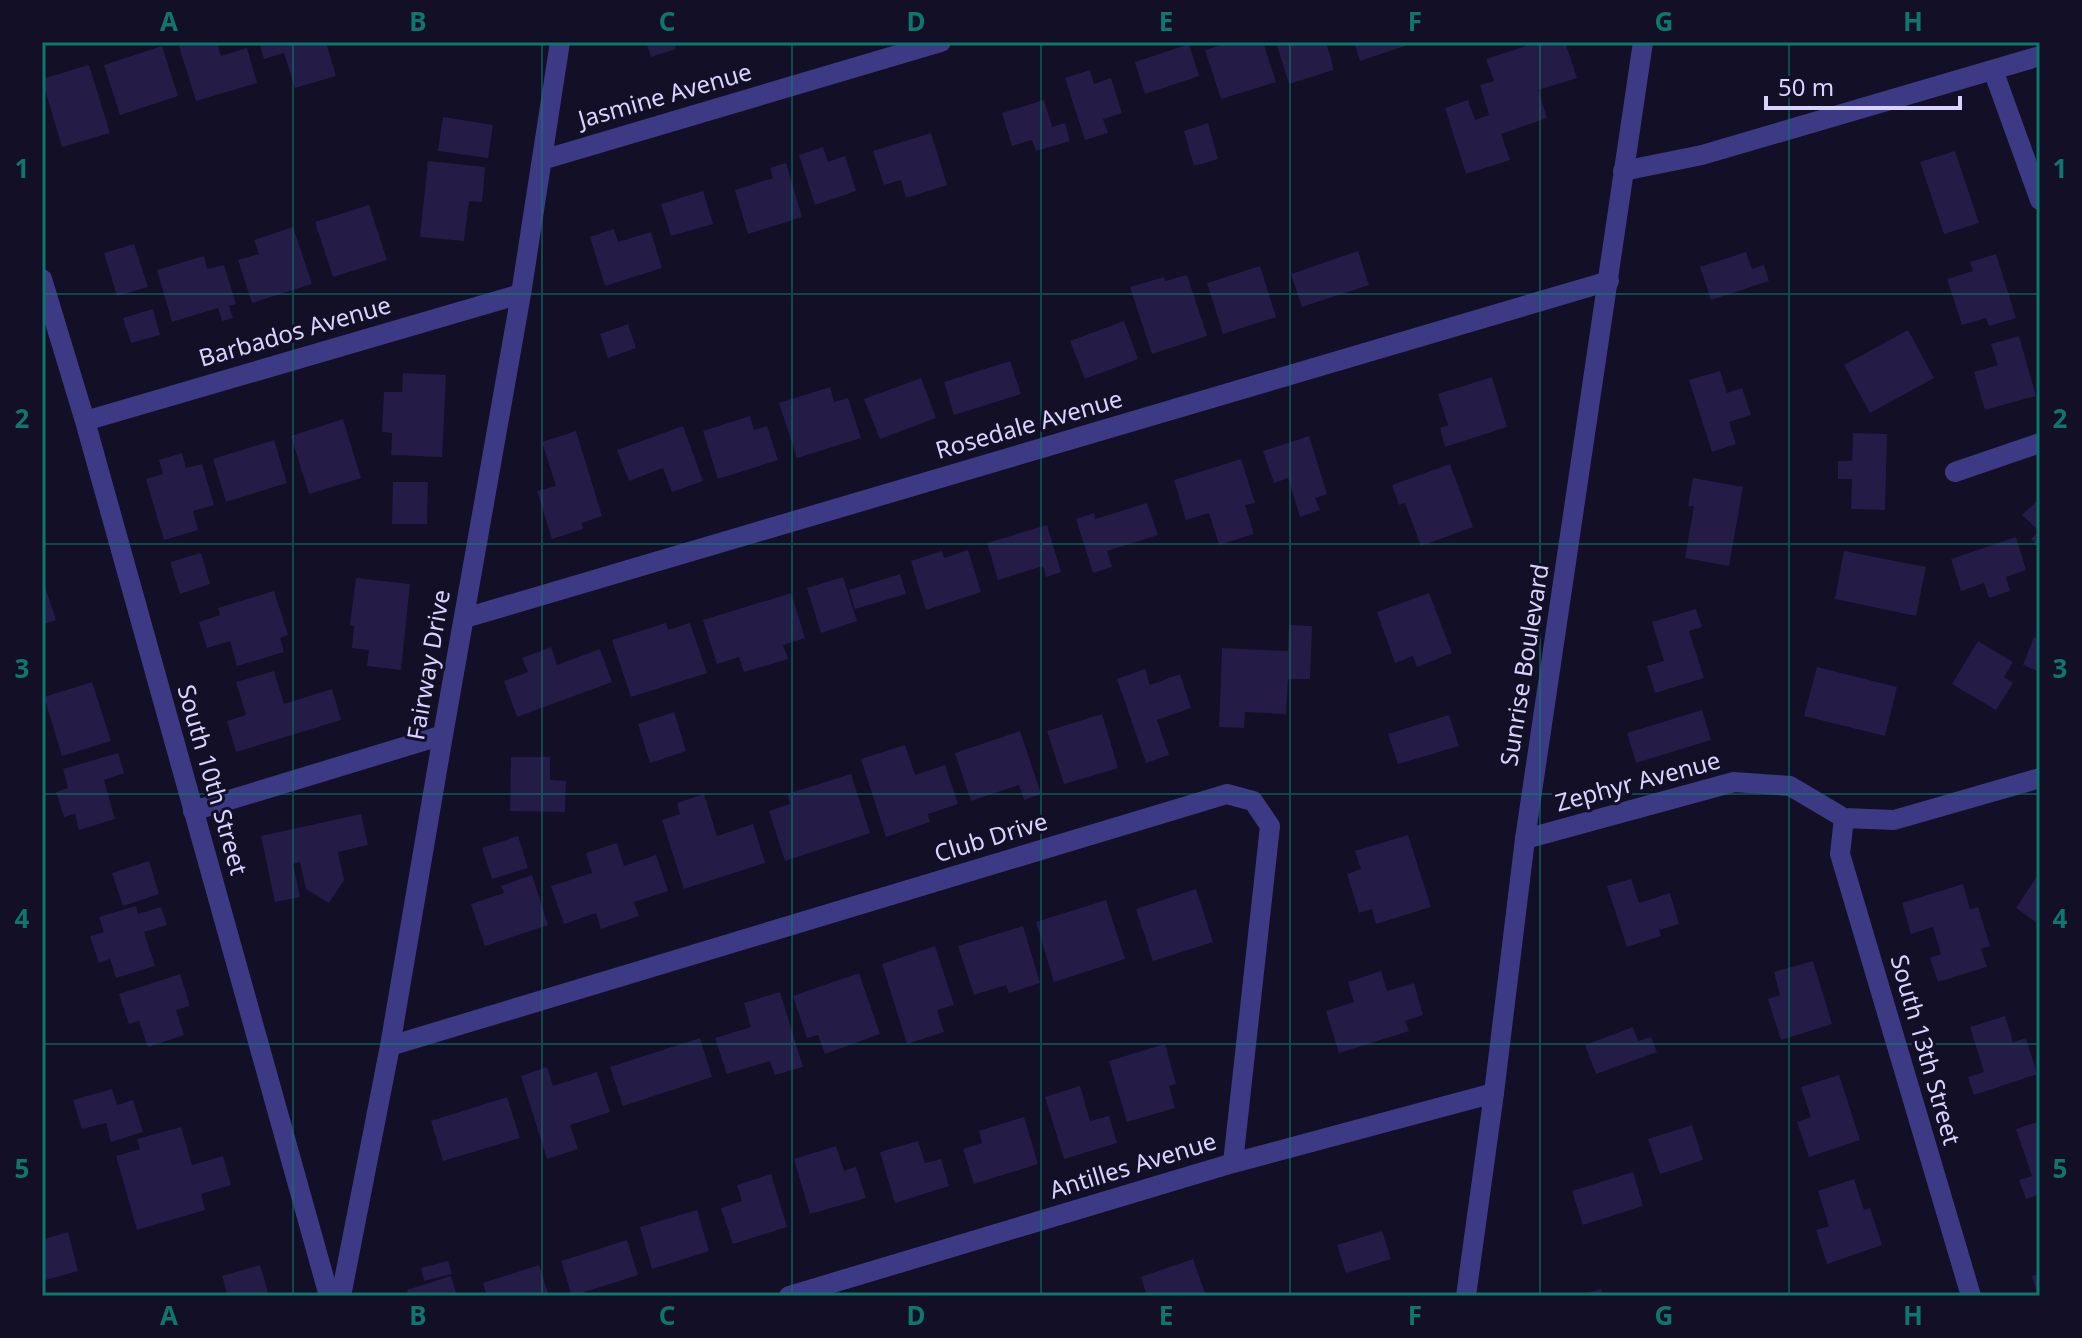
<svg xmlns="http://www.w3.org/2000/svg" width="2082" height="1338" viewBox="0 0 2082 1338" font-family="'Noto Sans',sans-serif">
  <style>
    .building { fill: #241b47 }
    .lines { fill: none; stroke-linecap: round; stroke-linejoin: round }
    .minor { stroke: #3d3a85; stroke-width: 20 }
    .tertiary { stroke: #3d3a85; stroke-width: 20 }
    .grid { fill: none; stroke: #0f766e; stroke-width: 2; stroke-opacity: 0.55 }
    .labels { text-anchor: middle; stroke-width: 6; stroke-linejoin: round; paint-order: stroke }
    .street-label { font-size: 24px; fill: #d9d4ff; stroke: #130f26 }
    .neatline { fill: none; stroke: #0f766e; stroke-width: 3 }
    .grid-label { font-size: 26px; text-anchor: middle; font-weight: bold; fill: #0f766e }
  </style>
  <rect width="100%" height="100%" fill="#130f26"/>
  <path class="building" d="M193,42H217L221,56L247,48L257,83L196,101L179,46Z
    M259,42H326L336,76L295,88L284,53L264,59Z
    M646,42H674L676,49L651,57Z
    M1232,42H1263L1276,82L1221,99L1205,50Z
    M1276,42H1326L1334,70L1289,84Z
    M1354,42H1404L1405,46L1360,61Z
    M1525,42H1565L1577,78L1538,90L1547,118L1501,134L1510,160L1466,174L1445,108L1468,100L1475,120L1489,115L1480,85L1494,81L1486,59L1526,46Z
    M1189,44L1199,76L1145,94L1135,62Z
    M162,46L178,96L120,115L104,65Z
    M89,65L110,133L62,147L42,79Z
    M1090,70L1094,84L1111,78L1122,113L1103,119L1108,133L1085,140L1065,78Z
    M1044,100L1052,127L1065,123L1070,141L1036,151L1032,140L1012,146L1002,113Z
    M443,117L493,125L488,158L438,151Z
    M1208,123L1218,159L1194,166L1184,131Z
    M931,133L947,185L906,198L901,180L884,185L873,151Z
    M823,147L828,162L845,156L856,191L815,205L799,155Z
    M1955,151L1979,223L1944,234L1920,162Z
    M428,161L485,167L482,202L469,201L464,241L420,237Z
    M786,163L802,217L748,234L735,190L773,178L770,168Z
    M703,191L713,224L671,236L661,204Z
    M369,205L387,260L333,277L315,222Z
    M293,227L312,284L252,303L238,260L259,254L254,240Z
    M614,229L618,242L651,232L662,268L605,286L590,237Z
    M134,244L148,287L117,296L104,253Z
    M1358,251L1369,285L1302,307L1291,274Z
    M1746,252L1752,269L1764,265L1769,281L1711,300L1700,267Z
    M1996,254L2016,318L1989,326L1986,318L1962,325L1947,279L1973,271L1970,262Z
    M204,256L207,269L224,265L236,304L229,306L233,318L222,321L218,308L172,322L157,270Z
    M1260,266L1276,317L1223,334L1207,283Z
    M1187,275L1207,336L1152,354L1130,287L1164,277L1165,281Z
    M153,309L160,335L131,343L123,318Z
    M1124,321L1138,359L1085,379L1070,341Z
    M628,324L636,348L608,358L600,334Z
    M1908,330L1934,378L1870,413L1844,365Z
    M2019,336L2036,396L1985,410L1974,372L1998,365L1991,344Z
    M1010,361L1021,394L954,415L944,382Z
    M1720,371L1727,393L1742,388L1751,415L1729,422L1736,444L1712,452L1689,380Z
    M403,373L446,375L442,457L391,455L392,433L382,432L384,392H402Z
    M1492,377L1507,427L1445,447L1440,428L1448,425L1438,394Z
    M921,378L936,418L880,439L864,399Z
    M830,387L834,402L848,398L861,438L797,458L779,403Z
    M750,416L754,430L767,426L778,460L718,479L703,431Z
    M343,419L361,478L309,494L291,436Z
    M683,426L703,481L672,492L663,468L629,481L617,450Z
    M576,431L602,516L582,523L583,529L552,539L537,491L556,486L542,442Z
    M1853,433L1887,434L1885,510L1851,509L1852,479H1838V461H1852Z
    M1309,436L1327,494L1315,498L1320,510L1300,517L1288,478L1274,483L1263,451Z
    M274,440L287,483L226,502L213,459Z
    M182,453L186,468L202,464L214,505L193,511L198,530L164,540L146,479L163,474L159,460Z
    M1241,459L1255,503L1245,505L1254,534L1219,545L1209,513L1186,520L1174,480Z
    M1450,464L1473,527L1421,546L1405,503L1399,505L1392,485Z
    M1693,478L1743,487L1729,566L1685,558L1694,506H1688Z
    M393,482H428L427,524H392Z
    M2040,498V549L2031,539L2039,531L2022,515Z
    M1147,503L1158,535L1107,551L1112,567L1093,573L1076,519L1094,513L1095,519Z
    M1047,525L1061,572L1046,577L1043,566L998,580L987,543Z
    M2016,537L2026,570L2006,577L2010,591L1989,598L1984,583L1961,591L1951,559Z
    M968,550L981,592L926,610L911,561L942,551L944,558Z
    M1844,551L1926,567L1916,616L1835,599Z
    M201,553L210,584L180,594L170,562Z
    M900,574L906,594L855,609L849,590Z
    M843,577L857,621L821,633L807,588Z
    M356,578L410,584L401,670L367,666L369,650L352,648L354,626L350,625Z
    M43,581L56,620L42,625V582Z
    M274,591L288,635L280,638L284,652L237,666L230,641L207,648L199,622L220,615L218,608Z
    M791,593L805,638L783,645L788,659L744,672L739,657L717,664L703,620Z
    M1429,593L1452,653L1417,667L1413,656L1395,663L1377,612Z
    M1696,609L1702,627L1689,631L1704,678L1655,693L1647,666L1664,661L1652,622Z
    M666,623L668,630L690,623L707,673L631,697L612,640Z
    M1289,625L1312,626L1310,679H1288L1286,714L1245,712L1244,728L1219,727L1222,648L1288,651Z
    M2034,637L2040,640V672L2023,665Z
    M1978,641L2013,662L2004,677L2013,683L1996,710L1952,684Z
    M551,647L557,665L600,649L612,682L517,717L504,681L528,672L522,658Z
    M1817,667L1897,687L1885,736L1804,716Z
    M1145,669L1150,685L1180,674L1191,708L1157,720L1169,755L1146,763L1117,679Z
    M274,671L284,704L332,689L341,720L236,752L227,721L246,715L236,682Z
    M92,682L111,741L62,756L44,697Z
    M1702,710L1711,740L1636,763L1627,733Z
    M674,712L686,751L650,763L638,724Z
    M1102,714L1118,768L1064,784L1047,731Z
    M1449,715L1459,746L1398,764L1388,734Z
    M1020,731L1041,794L1024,800L1019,785L971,801L955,753Z
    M905,745L915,775L945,765L958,804L928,814L930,822L886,837L861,759Z
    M118,753L124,773L104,780L115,819L79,830L75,814L64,817L56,792L68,788L63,769Z
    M511,757H550V780L566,781L565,812L510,811Z
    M851,774L870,833L785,861L769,811L790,804L787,794Z
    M704,794L717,836L753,824L765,863L684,889L662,820L680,814L677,803Z
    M361,814L368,845L338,852L344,880L329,903L306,889L300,862L293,864L300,897L275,902L261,836Z
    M1408,835L1431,907L1376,924L1372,909L1359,913L1347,874L1361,869L1355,851Z
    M518,836L528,868L492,879L482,848Z
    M617,843L624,866L656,855L668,891L634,902L639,916L601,929L596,913L564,924L551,886L592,873L586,853Z
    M149,861L159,894L123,906L112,873Z
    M2040,872V925L2016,908Z
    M532,875L548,925L485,946L471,904L504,893L501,886Z
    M1631,879L1639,903L1670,893L1679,924L1659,930L1661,936L1627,947L1607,886Z
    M1963,884L1970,909L1978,907L1990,946L1981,949L1987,967L1938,982L1930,958L1941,954L1933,927L1911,934L1902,903Z
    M1196,889L1213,942L1153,961L1136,909Z
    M1106,900L1125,959L1054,982L1036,922Z
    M136,906L138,914L161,907L167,925L144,932L155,966L116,978L110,959L99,963L90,936L104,932L99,917Z
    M1023,926L1040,983L1009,993L1006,985L974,995L958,946Z
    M935,946L954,1005L937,1010L944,1032L907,1044L882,964Z
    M1813,961L1832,1024L1781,1040L1768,999L1780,995L1774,972Z
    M1381,971L1387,991L1414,983L1423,1015L1405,1021L1409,1031L1339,1053L1326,1011L1354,1002L1348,982Z
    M859,973L880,1034L825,1054L818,1035L807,1038L793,996Z
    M180,974L190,1006L176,1010L184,1035L148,1047L139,1021L129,1024L119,994Z
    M780,992L803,1067L775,1075L770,1061L727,1074L715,1038L751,1027L744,1003Z
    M2005,1016L2013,1042L2026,1038L2037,1074L1974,1095L1968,1077L1984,1072L1970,1027Z
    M1633,1027L1638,1041L1651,1037L1657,1052L1596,1074L1585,1045Z
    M700,1038L712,1077L623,1106L610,1067Z
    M1165,1044L1176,1084L1169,1086L1175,1108L1127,1122L1109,1061Z
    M547,1067L553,1086L597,1072L610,1112L570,1125L578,1149L547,1159L521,1076Z
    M1839,1075L1860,1140L1809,1157L1797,1122L1811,1117L1801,1087Z
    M1080,1086L1090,1121L1109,1116L1117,1143L1064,1159L1045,1097Z
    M112,1089L117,1105L133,1100L143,1132L111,1142L106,1123L82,1129L73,1100Z
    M507,1097L520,1138L443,1161L431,1121Z
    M1024,1117L1038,1164L974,1184L963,1149L982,1143L979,1131Z
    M2040,1121V1194L2026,1199L2019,1180L2032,1176L2016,1129Z
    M1692,1125L1703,1160L1660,1174L1648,1139Z
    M181,1127L192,1165L223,1156L231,1185L201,1194L205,1210L137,1230L116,1156L140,1149L137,1139Z
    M918,1141L925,1163L941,1159L949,1186L895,1203L880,1152Z
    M836,1146L844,1171L856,1167L866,1198L810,1214L794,1159Z
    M1633,1172L1643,1206L1583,1225L1572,1191Z
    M771,1174L787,1227L733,1244L721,1208L742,1201L737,1185Z
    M1854,1179L1864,1210L1870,1208L1882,1245L1827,1264L1816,1230L1829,1226L1818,1191Z
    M697,1210L709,1251L652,1269L640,1227Z
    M1382,1231L1391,1259L1346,1273L1337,1245Z
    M68,1232L78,1271L42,1281V1240Z
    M627,1240L638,1275L572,1296L561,1261Z
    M1193,1259L1206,1296H1147L1141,1277Z
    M448,1261L452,1274L424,1281L421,1268Z
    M260,1265L269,1296H228L222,1276Z
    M539,1265L549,1296H487L483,1283Z
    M2040,1274V1296H2038L2032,1276Z
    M451,1276L457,1296H409L407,1290Z
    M1601,1289L1603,1296H1581V1295Z"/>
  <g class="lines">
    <path class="minor" d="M1993,70L2040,200
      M542,160L941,42
      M1623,171L1702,155L2040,56
      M42,279L85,421L329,1296
      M85,421L521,294
      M1955,472L2040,443
      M465,618L1609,281
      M193,811L443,735
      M1844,818L1840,854L1971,1296
      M1525,839L1734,782L1790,786L1844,818L1894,820L2040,778
      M390,1046L1227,794L1253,801L1270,826L1233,1163
      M341,1296L390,1046L443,735L521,294L560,42
      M789,1296L1233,1163L1494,1093"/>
    <path class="tertiary" d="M1466,1296L1494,1093L1525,839L1643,42"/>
  </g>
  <path class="grid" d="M293,42V1296M542,42V1296M792,42V1296M1041,42V1296M1290,42V1296M1540,42V1296M1789,42V1296M42,294H2040M42,544H2040M42,794H2040M42,1044H2040"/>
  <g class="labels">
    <g class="street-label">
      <text transform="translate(665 96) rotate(-16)" y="8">Jasmine Avenue</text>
      <text transform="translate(295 332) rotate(-16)" y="8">Barbados Avenue</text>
      <text transform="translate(1029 425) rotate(-16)" y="8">Rosedale Avenue</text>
      <text transform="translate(429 665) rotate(-80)" y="8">Fairway Drive</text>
      <text transform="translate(1525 665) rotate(-81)" y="8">Sunrise Boulevard</text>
      <text transform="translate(212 780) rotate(74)" y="8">South 10th Street</text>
      <text transform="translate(1638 782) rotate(-15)" y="8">Zephyr Avenue</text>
      <text transform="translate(991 838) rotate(-17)" y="8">Club Drive</text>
      <text transform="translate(1925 1050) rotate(74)" y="8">South 13th Street</text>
      <text transform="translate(1133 1166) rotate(-17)" y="8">Antilles Avenue</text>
    </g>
  </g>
  <rect width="2082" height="1338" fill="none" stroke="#130f26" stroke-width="88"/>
  <path d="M1766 96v12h194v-12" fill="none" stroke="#d9d4ff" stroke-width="4"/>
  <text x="1778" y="96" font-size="24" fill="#d9d4ff" stroke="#130f26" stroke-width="6" paint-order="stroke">50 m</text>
  <rect x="44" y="44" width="1994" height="1250" class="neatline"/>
  <g class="grid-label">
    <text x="169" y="31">A</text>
    <text x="418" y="31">B</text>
    <text x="667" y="31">C</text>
    <text x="916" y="31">D</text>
    <text x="1166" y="31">E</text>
    <text x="1415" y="31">F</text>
    <text x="1664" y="31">G</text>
    <text x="1913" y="31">H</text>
    <text x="22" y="178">1</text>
    <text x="2060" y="178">1</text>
    <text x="22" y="428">2</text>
    <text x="2060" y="428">2</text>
    <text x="22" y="678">3</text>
    <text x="2060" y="678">3</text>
    <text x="22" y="928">4</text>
    <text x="2060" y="928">4</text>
    <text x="22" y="1178">5</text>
    <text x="2060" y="1178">5</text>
    <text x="169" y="1325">A</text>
    <text x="418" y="1325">B</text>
    <text x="667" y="1325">C</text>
    <text x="916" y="1325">D</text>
    <text x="1166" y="1325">E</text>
    <text x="1415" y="1325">F</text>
    <text x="1664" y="1325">G</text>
    <text x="1913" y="1325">H</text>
  </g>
</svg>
